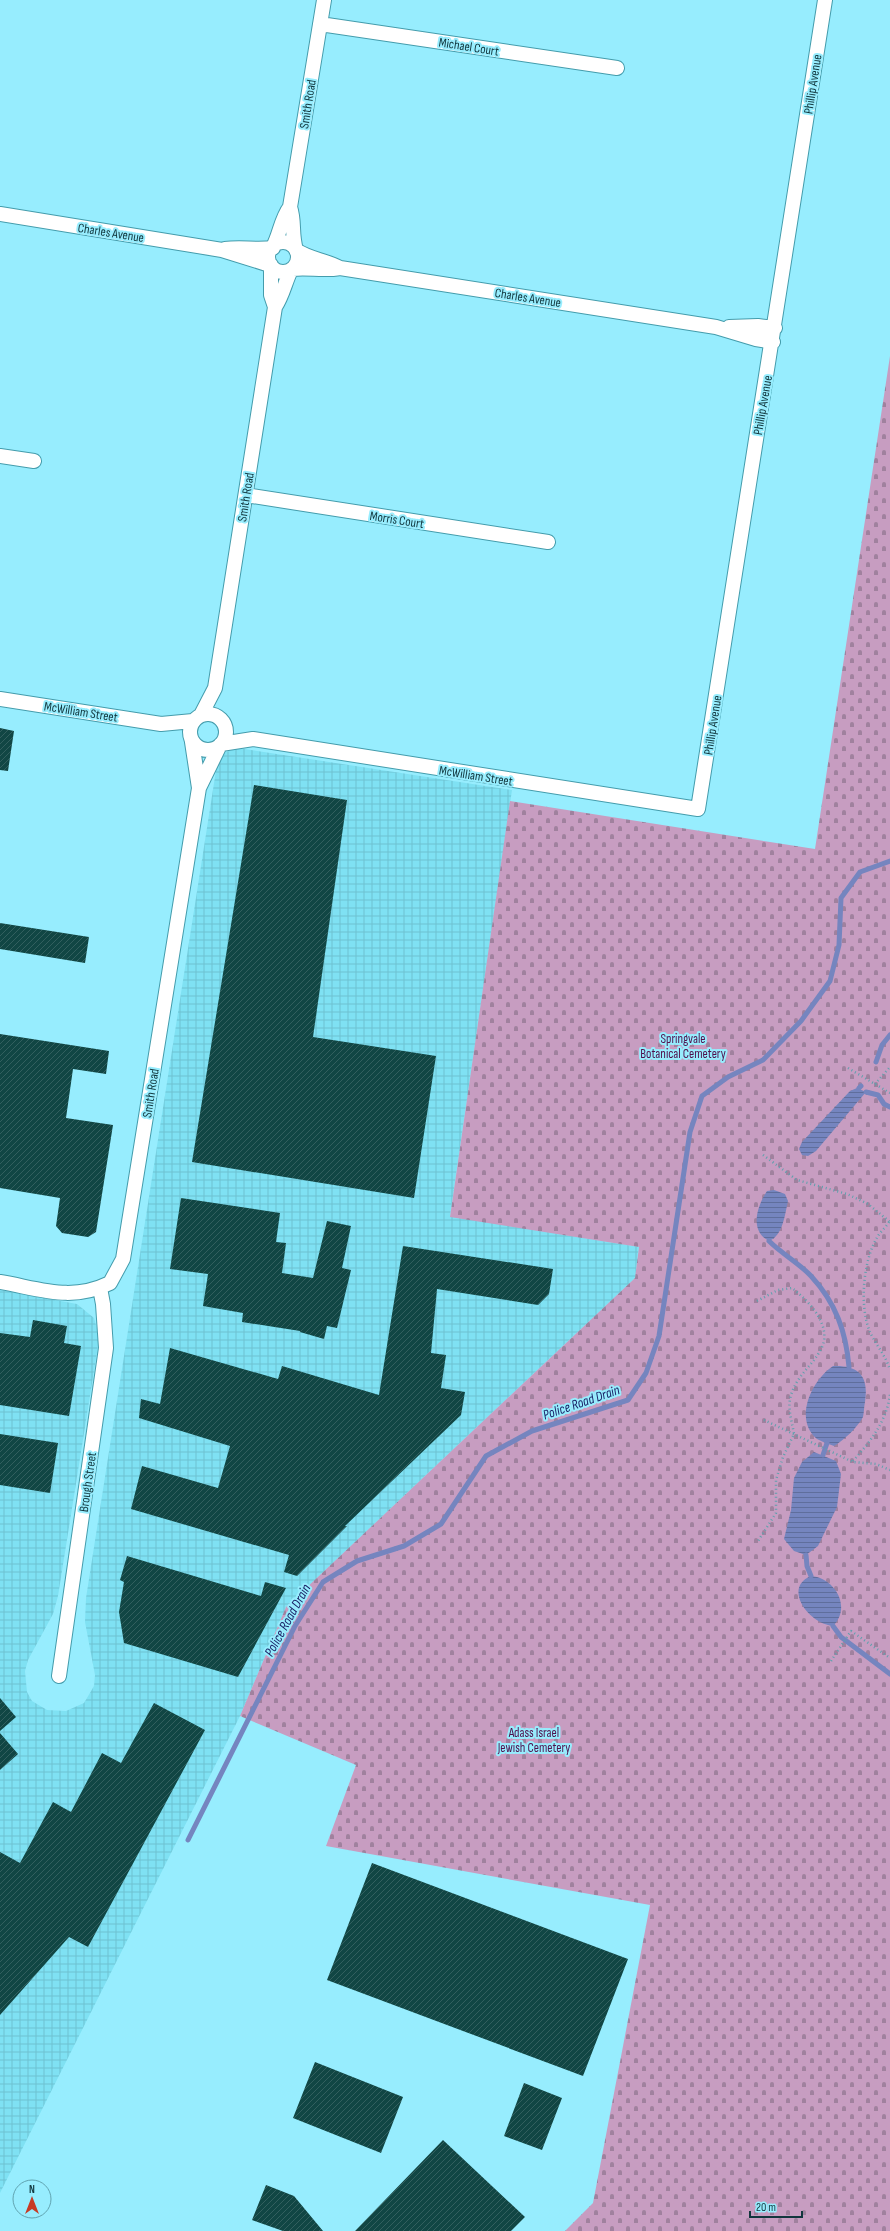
<svg xmlns="http://www.w3.org/2000/svg" width="890" height="2231" viewBox="0 0 890 2231" font-family="'Sofia Sans Condensed',sans-serif">
  <style>
    .industrial { fill: url(#industrial-grid) }
    .cemetery { fill: url(#cemetery-stones) }
    .water { fill: url(#water-rules) }
    .lines { fill: none; stroke-linecap: round; stroke-linejoin: round }
    .stream { stroke: #7585bf; stroke-width: 5 }
    .building { fill: url(#building-hatch) }
    .street-casing { stroke: #449cac; stroke-width: 16 }
    .path { stroke: #5fa0ad; stroke-width: 2.5; stroke-dasharray: 1 3; stroke-linecap: butt }
    .street { stroke: #fff; stroke-width: 14 }
    .labels { text-anchor: middle; stroke-width: 4; stroke-linejoin: round; paint-order: stroke }
    .street-label { font-size: 13px; fill: #11363d; stroke: #97edfe }
    .park-label { font-size: 13px; fill: #500f4b; stroke: #97edfe }
    .water-label { font-size: 14px; font-style: italic; fill: #1b2367; stroke: #97edfe }
  </style>
  <defs>
    <pattern id="industrial-grid" width="8" height="8" patternUnits="userSpaceOnUse"><rect width="8" height="8" fill="#7fe1f3"/><path d="M0 4h8M4 0v8" fill="none" stroke="#6dc2d1"/></pattern>
    <pattern id="cemetery-stones" width="16" height="16" patternUnits="userSpaceOnUse"><rect width="16" height="16" fill="#c79dc1"/><path d="M2 7V4a2 2 0 0 1 4 0v3zM10 15v-3a2 2 0 0 1 4 0v3z" fill="#a0819e"/></pattern>
    <pattern id="water-rules" width="6" height="5" patternUnits="userSpaceOnUse"><rect width="6" height="5" fill="#7585bf"/><path d="M0 2.5h6" fill="none" stroke="#5f6e9c"/></pattern>
    <pattern id="building-hatch" width="6" height="6" patternUnits="userSpaceOnUse"><rect width="6" height="6" fill="#114644"/><path d="M-1 1l2-2M0 6l6-6M5 7l2-2" fill="none" stroke="#325f5e"/></pattern>
  </defs>
  <rect width="100%" height="100%" fill="#97edfe"/>
  <path class="industrial" d="M238,748L512,790L450,1216L639,1247L635,1278L286,1607L240,1716L0,2193V1290L77,1304L94,1318L98,1332V1346L58,1596L53,1614L28,1660L25,1671L27,1692L32,1701L47,1710L66,1711L84,1703L94,1686L95,1675L85,1622L86,1598L217,764L226,752Z"/>
  <path class="cemetery" d="M890,356V2231H565L593,2203L650,1905L326,1846L356,1765L240,1716L286,1607L635,1278L639,1247L450,1217L510,801L815,849Z"/>
  <path class="water" d="M857,1088L866,1092L816,1151L808,1156L802,1155L799,1149L802,1142L850,1091Z
    M774,1190L785,1194L788,1201C785,1214 783,1236 769,1241C749,1231 757,1206 767,1191Z
    M833,1366C859,1365 869,1376 865,1402C864,1406 864,1413 863,1417C857,1428 844,1440 834,1446C829,1444 822,1442 817,1439C793,1419 812,1380 833,1366Z
    M814,1452L836,1461L841,1474L837,1507L818,1546L806,1555L794,1551L784,1539L791,1510L794,1478L802,1462Z
    M811,1576C835,1578 852,1607 833,1626C807,1623 783,1587 811,1576Z"/>
  <g class="lines">
    <path class="stream" d="M876,1062L882,1045L890,1035
      M859,1088L861,1086
      M866,1092L878,1095L884,1104L890,1107
      M769,1241C782,1254 799,1263 811,1276C836,1303 846,1332 849,1367
      M823,1455L827,1443
      M806,1555L807,1566L811,1576
      M833,1626L841,1637L890,1674
      M188,1840L295,1626L323,1582L357,1561L404,1546L441,1524L486,1456L532,1431L628,1400L646,1373L659,1336L690,1132L702,1096L728,1077L763,1060L801,1021L830,981L839,945L841,898L860,872L890,861"/>
  </g>
  <path class="building" d="M0,728L14,731L8,771L0,770Z
    M254,785L347,800L313,1037L436,1056L414,1198L192,1162Z
    M0,923L89,937L85,963L0,949Z
    M0,1034L109,1051L106,1074L73,1069L66,1118L113,1125L96,1232L88,1237L62,1233L56,1226L60,1198L0,1188Z
    M181,1198L280,1213L276,1242L286,1243L282,1273L313,1278L327,1221L351,1226L342,1268L351,1270L337,1328L327,1326L324,1339L300,1332V1331L242,1322L243,1313L203,1306L208,1274L170,1269Z
    M403,1246L553,1269L549,1294L538,1305L437,1289L431,1353L446,1355L441,1388L465,1392L461,1415L345,1526H347L297,1576L284,1572L289,1555L131,1509L142,1466L218,1488L230,1446L139,1418L141,1399L160,1404L170,1348L278,1379L282,1366L379,1395Z
    M33,1320L67,1326L64,1343L81,1346L69,1416L0,1405V1333L30,1337Z
    M0,1434L58,1443L50,1493L0,1485Z
    M127,1556L261,1596L265,1582L286,1588L238,1677L124,1643L119,1612L124,1582L120,1580Z
    M0,1698L16,1717L0,1731Z
    M154,1703L205,1730L88,1947L69,1937L0,2015V1852L20,1863L53,1802L71,1812L102,1753L121,1763Z
    M0,1733L18,1754L0,1770Z
    M372,1863L628,1959L583,2076L327,1980Z
    M315,2062L403,2097L381,2153L293,2118Z
    M524,2083L562,2098L542,2150L504,2136Z
    M443,2140L525,2217L511,2231H355Z
    M266,2185L294,2196L323,2231H283L252,2220Z"/>
  <g class="lines">
    <defs>
      <path id="street" d="M320,24L617,68
        M0,214L222,250L270,265
        M268 257a15 15 0 1 1 30 0a15 15 0 1 1-30 0Z
        M273,247C280,234 281,219 290,207
        M225,249C241,247 256,250 273,248
        M296,250C309,259 325,260 340,268L716,327L756,339L773,342
        M296,250C291,233 295,222 290,207L324,0
        M292,269C308,267 323,271 340,268
        M275,307C283,295 285,282 291,270
        M729,327L758,326L775,328
        M0,456L34,461
        M246,495L548,542
        M0,699L161,724L193,721
        M190 732a18 18 0 1 1 36 0a18 18 0 1 1-36 0Z
        M201,715L215,688L275,307L271,295V265
        M221,744L253,739L698,809L825,0
        M199,788L220,745
        M0,1282C41,1289 71,1302 110,1283L123,1259L199,788L192,742
        M59,1676L106,1348L103,1304L100,1288"/>
    </defs>
    <use href="#street" class="street-casing"/>
    <path class="path" d="M848,1068L890,1093
      M875,1084L890,1067
      M763,1155L797,1180L847,1194L868,1204L890,1222
      M889,1222C886,1227 881,1231 878,1236C863,1259 859,1307 870,1332C876,1345 886,1356 890,1370
      M757,1301L778,1290L792,1288C808,1300 832,1325 822,1347C814,1365 798,1373 791,1395C787,1408 792,1421 794,1434L783,1457L776,1480V1513L758,1541
      M764,1420L853,1462L876,1464L890,1470
      M853,1461C870,1442 887,1421 890,1394
      M831,1661L851,1631L890,1658"/>
    <use href="#street" class="street"/>
  </g>
  <g class="labels">
    <g class="street-label">
      <text transform="translate(469 46) rotate(9)" y="5">Michael Court</text>
      <text transform="translate(812 84) rotate(-81)" y="5">Phillip Avenue</text>
      <text transform="translate(307 104) rotate(-81)" y="5">Smith Road</text>
      <text transform="translate(111 232) rotate(9)" y="5">Charles Avenue</text>
      <text transform="translate(528 297) rotate(9)" y="5">Charles Avenue</text>
      <text transform="translate(762 405) rotate(-80)" y="5">Phillip Avenue</text>
      <text transform="translate(245 497) rotate(-81)" y="5">Smith Road</text>
      <text transform="translate(397 519) rotate(9)" y="5">Morris Court</text>
      <text transform="translate(81 711) rotate(9)" y="5">McWilliam Street</text>
      <text transform="translate(712 725) rotate(-81)" y="5">Phillip Avenue</text>
      <text transform="translate(476 775) rotate(9)" y="5">McWilliam Street</text>
      <text transform="translate(150 1093) rotate(-81)" y="5">Smith Road</text>
      <text transform="translate(87 1482) rotate(-82)" y="5">Brough Street</text>
    </g>
    <g class="park-label">
      <text x="683" y="1043">Springvale<tspan x="683" dy="15">Botanical Cemetery</tspan></text>
      <text x="534" y="1737">Adass Israel<tspan x="534" dy="15">Jewish Cemetery</tspan></text>
    </g>
    <g class="water-label">
      <text transform="translate(581 1402) rotate(-19)" y="5">Police Road Drain</text>
      <text transform="translate(287 1620) rotate(-61)" y="5">Police Road Drain</text>
    </g>
  </g>
  <g transform="translate(32 2199)"><circle r="19" fill="#97edfe" stroke="#61a4b1"/>
  <path d="M0-3L7 15L0 10L-7 15Z" fill="#c73b25"/>
  <text y="-6" font-size="11" font-weight="bold" text-anchor="middle" fill="#11363d">N</text>
  </g>
  <path d="M750 2211v6h52v-6" fill="none" stroke="#11363d" stroke-width="2"/>
  <text x="756" y="2211" font-size="12" fill="#11363d" stroke="#97edfe" stroke-width="3" paint-order="stroke">20 m</text>
</svg>
